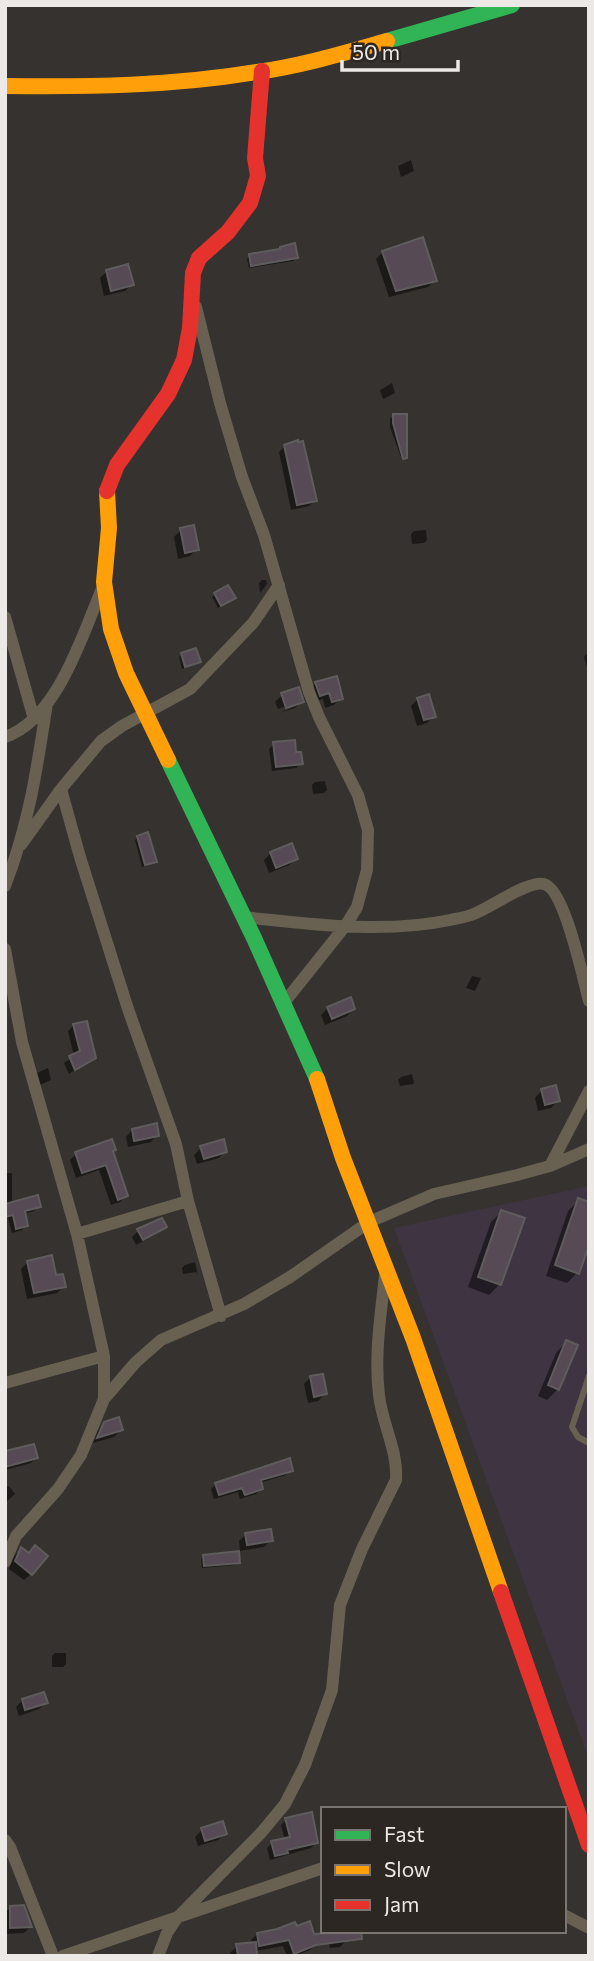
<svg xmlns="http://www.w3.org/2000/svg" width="594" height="1961" viewBox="0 0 594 1961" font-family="Commissioner,sans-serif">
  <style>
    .education { fill: #3f3542 }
    .shadow { fill: #0007 }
    .building { fill: #564a54; stroke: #5e5c5c; stroke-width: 2 }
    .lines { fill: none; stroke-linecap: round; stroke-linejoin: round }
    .lane { stroke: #686050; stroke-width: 6 }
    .street { stroke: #686050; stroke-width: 12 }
    .fast { stroke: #30b455; stroke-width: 16 }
    .slow { stroke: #ff9f0a; stroke-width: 16 }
    .jam { stroke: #e5322d; stroke-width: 16 }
  </style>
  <rect width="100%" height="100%" fill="#35322f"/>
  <path class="education" d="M589,1186V1759L394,1228Z"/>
  <path class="shadow" d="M411,160L414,171L401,177L398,166Z
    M383,252L435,280L428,287L389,297L376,259Z
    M250,256L296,258L293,261L249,268L247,259Z
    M107,271L132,284L125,291L104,296L100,278Z
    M392,383L395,393L383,399L380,390Z
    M393,416L405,457L402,460L390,427V419Z
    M285,446L315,500L309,506L291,510L279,452Z
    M181,530L197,549L190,556L178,559L174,537Z
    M426,530L427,540L424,543L412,544L411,534L414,531Z
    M262,580H266L267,584L260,593L259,583Z
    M215,594L230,601L218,608L212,597Z
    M589,652V673L584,657Z
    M182,654L199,662L182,669L179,657Z
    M316,683L341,698L334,705L325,708L323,699L313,702L309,690Z
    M282,695L302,701L295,708L279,713L296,706V703L278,709L275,702Z
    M418,699L434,716L427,723L417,726L411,706Z
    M274,744L295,754L301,763L296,768L272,771L269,749Z
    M325,781L327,790L324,793L313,794L312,785L315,782Z
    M138,837L155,861L152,864L142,867L135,840Z
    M271,853L296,859L289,865L269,873L264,860Z
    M472,976L481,978L475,991L466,988Z
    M328,1008L353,1009L347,1016L325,1025L321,1015Z
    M74,1025L94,1057L69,1074L64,1063L74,1056L68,1031Z
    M48,1068L51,1080L40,1085L37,1073Z
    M412,1074L414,1083L413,1084L400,1086L398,1080L401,1077Z
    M541,1091L558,1101L551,1108L538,1111L535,1098Z
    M132,1130L157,1135L151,1142L128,1147L126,1137Z
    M201,1148L225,1151L219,1158L197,1164L194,1155Z
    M112,1152L126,1195L120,1202L111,1205L99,1170L76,1178L70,1160L76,1154Z
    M5,1173H12V1204L39,1206L34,1211L24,1214L26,1226L22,1230L12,1233L8,1218L5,1219Z
    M579,1200L577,1273L567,1283L546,1276L568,1211Z
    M501,1212L500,1284L489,1295L468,1287L491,1222Z
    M165,1226L158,1233L136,1245L132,1237L138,1231Z
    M28,1262L54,1277L64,1286L57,1293L27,1299L21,1269Z
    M195,1262L197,1272L196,1274V1272L183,1274L182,1268L185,1265Z
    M566,1342L558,1389L547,1400L538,1396L556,1353Z
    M311,1377L325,1394L318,1401L308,1403L304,1384Z
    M105,1423L121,1430L114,1437L93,1443L98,1431Z
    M5,1454L36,1458L31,1463L5,1470Z
    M291,1470L286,1475L260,1483L261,1489L256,1494L240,1499L238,1492L214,1499L211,1489L216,1484Z
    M9,1486L15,1494L5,1503V1488Z
    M246,1534L271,1540L264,1547L240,1551L239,1541Z
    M21,1549L31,1574L24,1580L9,1569L14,1556Z
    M204,1556L238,1562L235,1565L202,1568L201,1559Z
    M55,1653H66V1664L63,1667H52V1656Z
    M23,1700L46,1703L39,1709L19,1716L16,1707Z
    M286,1820L316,1843L311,1848L270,1860L267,1848L272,1843L285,1840L281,1825Z
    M202,1830L225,1833L218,1840L198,1846L195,1837Z
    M11,1907L30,1927L24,1933L5,1934V1913Z
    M327,1931H346L347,1940L340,1947L330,1948Z
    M257,1934L316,1944L310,1950L296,1956H287L283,1946L255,1951V1956H231L230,1953L237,1946L252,1944L251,1940Z"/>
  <path class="building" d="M423,237L437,281L396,291L382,251Z
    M295,243L298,258L251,266L249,254L280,249V247Z
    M128,264L134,285L111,291L106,270Z
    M393,414H407V458L403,459L393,423Z
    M298,440V442L303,441L317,501L297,505L284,445Z
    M194,525L199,550L185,553L180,528Z
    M228,585L236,598L221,606L214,593Z
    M196,648L201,662L185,667L181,653Z
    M337,676L343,699L332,702L329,693L320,696L315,682Z
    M299,687L304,702L286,708L281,693Z
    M429,694L436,717L424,720L417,698Z
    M295,740L296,752H301L303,764L276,767L273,742Z
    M148,832L157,862L145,865L137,836Z
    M292,843L298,859L276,868L270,852Z
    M351,997L355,1009L332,1019L327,1007Z
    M87,1021L96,1058L75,1070L69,1056L80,1051L73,1024Z
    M556,1085L560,1101L545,1105L541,1089Z
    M157,1123L159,1136L134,1141L132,1129Z
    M112,1139L116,1150L113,1151L128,1196L118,1200L106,1165L82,1173L75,1152Z
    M224,1139L227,1152L204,1159L200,1146Z
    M38,1195L41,1207L25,1211L28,1226L16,1229L13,1215L5,1217V1204Z
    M578,1198L589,1202V1245L579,1274L555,1265Z
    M501,1210L525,1218L501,1285L478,1277Z
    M162,1218L167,1227L143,1240L137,1229Z
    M52,1255L56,1275L63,1274L66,1287L34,1293L27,1261Z
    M566,1340L578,1345L559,1390L548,1385Z
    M323,1374L327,1394L314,1397L310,1376Z
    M119,1417L123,1430L97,1438L104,1422Z
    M34,1444L38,1458L5,1467V1451Z
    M290,1458L293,1471L261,1480L263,1489L245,1495L242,1488L219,1495L215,1483Z
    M271,1529L273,1541L247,1545L245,1533Z
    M35,1545L48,1556L32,1575L15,1561L21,1547L29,1553Z
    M239,1551L240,1563L204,1566L203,1555Z
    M44,1692L48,1703L25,1710L22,1699Z
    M312,1812L318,1843L287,1850L288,1853L275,1856L271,1841L290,1837L285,1818Z
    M223,1821L227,1834L205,1841L201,1828Z
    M24,1905L32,1927L10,1928V1906Z
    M310,1921L314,1934L361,1931L362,1939L316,1945L294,1954L289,1940L259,1946L257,1933L277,1929L295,1922L297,1926Z
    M256,1942L257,1956H238L236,1944Z"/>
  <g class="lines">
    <path class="lane" d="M589,1376L572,1427L578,1437L589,1443"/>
    <path class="street" d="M196,307L220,403L242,477L264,535L309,692L319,717L358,795L368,830L367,870L357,907L346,925L283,1004
      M5,617L34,719
      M5,737C58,719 83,633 103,586
      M61,789L80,857L128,1009L176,1144L188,1201L221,1316
      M21,845L61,789L101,741L122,726L190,689L253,623L279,585
      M5,886C29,824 37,769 47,703
      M243,917C310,924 384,934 450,920C459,918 468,917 476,913C491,907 529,880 544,884C565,889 583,979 589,1001
      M5,949L22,1042L77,1234L104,1356V1399
      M550,1166L589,1091
      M77,1234L188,1201
      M5,1383L104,1356
      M5,1562L16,1536L58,1489L81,1455L104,1399L136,1362L161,1340L244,1304L290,1277L369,1222L434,1194L517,1175L550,1166L589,1149
      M5,1840L10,1847L53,1956
      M564,1915L589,1928
      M63,1956L323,1868
      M158,1956L167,1933L177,1918L261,1833L285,1804L305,1765L332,1690L340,1605L362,1549L396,1480C398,1450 382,1424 379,1395C374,1355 381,1314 385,1275"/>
    <path class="fast" d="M387,41L512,5
      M168,760L254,938L317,1079"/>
    <path class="slow" d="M5,86C89,87 173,86 257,72C301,66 344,53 387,41
      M107,491L109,528L104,582L111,629L126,673L168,760
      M317,1079L343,1158L413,1338L501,1592"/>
    <path class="jam" d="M107,491L117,465L168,394L184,360L190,328L193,273L199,258L228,232L250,203L258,176L255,158L262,71
      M501,1592L589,1845"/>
  </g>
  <rect width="594" height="1961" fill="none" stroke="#ede9e6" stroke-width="14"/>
  <rect x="321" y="1807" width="245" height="126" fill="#2d2723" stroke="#7a7571" stroke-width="2"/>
  <rect x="335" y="1830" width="35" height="10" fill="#30b455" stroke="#7a7571" stroke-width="2"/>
  <text x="384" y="1842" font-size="21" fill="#ede9e6">Fast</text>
  <rect x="335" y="1865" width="35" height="10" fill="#ff9f0a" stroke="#7a7571" stroke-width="2"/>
  <text x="384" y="1877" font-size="21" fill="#ede9e6">Slow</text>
  <rect x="335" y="1900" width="35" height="10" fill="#e5322d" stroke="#7a7571" stroke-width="2"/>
  <text x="384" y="1912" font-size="21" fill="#ede9e6">Jam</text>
  <path d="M342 60v10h116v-10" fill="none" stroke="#ede9e6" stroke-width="3.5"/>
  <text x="352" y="60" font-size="21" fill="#ede9e6" stroke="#2d2723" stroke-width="5" paint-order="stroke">50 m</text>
</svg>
